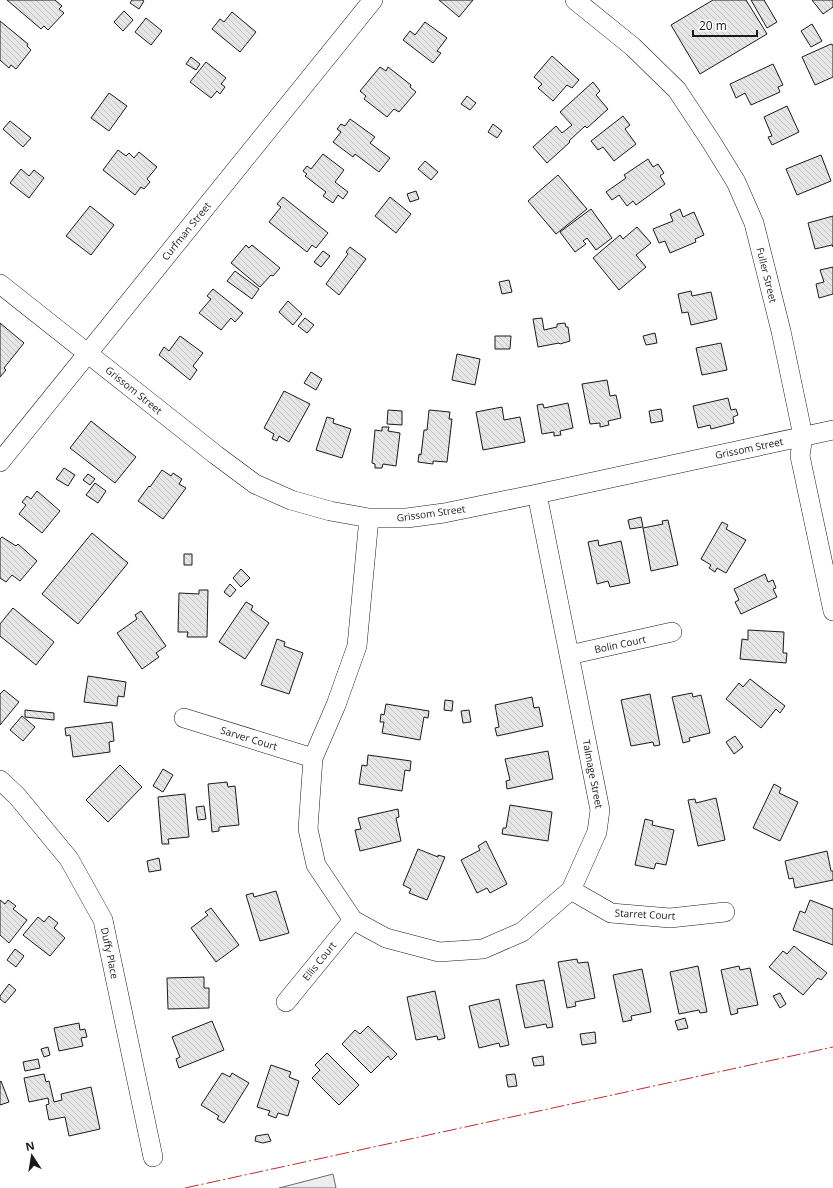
<svg xmlns="http://www.w3.org/2000/svg" width="833" height="1188" viewBox="0 0 833 1188" font-family="'Open Sans',sans-serif">
  <style>
    .parking { fill: #ededed; stroke: #6a6a6a }
    .building { fill: url(#building-back-hatch); stroke: #1a1a1a }
    .lines { fill: none; stroke-linecap: round; stroke-linejoin: round }
    .street-casing { stroke: #1a1a1a; stroke-width: 20 }
    .street { stroke: #fff; stroke-width: 19 }
    .power { stroke: #c62828; stroke-width: 1; stroke-dasharray: 14 3 2 3; stroke-linecap: butt }
    .labels { text-anchor: middle; stroke-width: 3; stroke-linejoin: round; paint-order: stroke }
    .street-label { font-size: 10px; fill: #1a1a1a; stroke: #fff }
  </style>
  <defs>
    <pattern id="building-back-hatch" width="6" height="6" patternUnits="userSpaceOnUse"><rect width="6" height="6" fill="#e6e6e6"/><path d="M-1 5l2 2M0 0l6 6M5-1l2 2" fill="none" stroke="#c5c5c5"/></pattern>
  </defs>
  <rect width="100%" height="100%" fill="#fff"/>
  <path class="parking" d="M333,1174L336,1188H279Z"/>
  <path class="building" d="M7,0H55L62,6L59,9L64,13L48,30L44,26L41,29Z
    M132,0H142L144,1L139,9L130,3Z
    M439,0H473L459,17Z
    M713,0H746L767,34L700,74L671,25Z
    M751,0H764L777,22L767,28Z
    M812,0H833V7L823,14Z
    M124,11L133,20L123,31L114,22Z
    M232,12L256,32L240,52L212,29L220,19L224,22Z
    M146,18L162,31L151,45L135,32Z
    M0,21L28,44L27,46L31,50L16,69L11,65L9,68L0,60Z
    M425,22L447,38L437,51L441,53L433,63L403,40L410,31L415,35Z
    M812,24L822,41L811,47L801,31Z
    M831,44L833,45V77L815,85L802,57Z
    M552,56L579,80L572,88L567,85L553,101L538,88L542,84L534,77Z
    M191,57L200,64L196,70L186,64Z
    M206,62L226,78L221,84L225,87L220,94L217,91L211,98L190,82Z
    M773,64L783,85L778,87L780,92L751,105L745,93L736,98L730,84Z
    M380,67L386,71L388,67L411,85L410,87L416,92L399,112L394,109L387,117L364,99L366,96L360,91Z
    M593,82L600,91L596,95L608,109L587,128L585,126L569,141L570,142L547,163L533,147L556,126L562,133L572,125L560,112Z
    M109,93L127,106L109,131L91,118Z
    M467,96L476,103L470,110L461,104Z
    M787,106L799,132L772,145L768,137L772,136L764,117Z
    M623,116L630,125L625,129L636,144L614,161L603,147L598,150L591,141Z
    M350,119L375,137L370,143L390,158L379,172L355,154L353,157L333,142L341,132L337,129L341,124L345,126Z
    M10,121L31,138L23,147L3,129Z
    M493,124L502,131L497,138L488,132Z
    M118,150L126,156L129,153L134,158L139,152L157,167L147,179L150,182L144,189L141,187L135,195L103,170Z
    M323,154L344,170L335,182L348,192L343,199L338,195L333,203L323,196L326,192L305,176L307,174L303,171L307,166L311,169Z
    M821,155L831,181L797,195L786,169Z
    M648,159L653,167L658,164L664,173L660,176L665,184L636,205L633,201L627,206L619,195L612,200L606,192L626,178L624,175Z
    M425,161L438,172L431,180L418,169Z
    M21,169L29,176L34,170L44,178L29,198L10,183Z
    M558,175L587,209L556,234L528,201Z
    M416,191L419,199L410,202L407,194Z
    M283,197L328,233L316,248L312,245L307,252L269,222L281,207L277,204Z
    M390,197L411,214L396,233L375,216Z
    M90,206L114,225L91,255L66,236Z
    M591,209L612,238L596,250L587,238L583,241L586,244L575,252L560,232Z
    M680,209L683,217L694,212L704,235L695,239L696,242L670,253L665,241L659,243L653,229L673,221L670,214Z
    M833,216V247L832,245L815,249L808,223Z
    M637,227L651,243L636,255L646,267L619,290L593,258L620,235L623,239Z
    M246,245L249,248L252,245L280,268L273,276L271,275L260,287L231,263Z
    M350,247L366,259L339,295L326,284L348,254L346,252Z
    M323,251L330,256L321,267L314,262Z
    M833,267V294L819,298L816,284L824,282L820,270Z
    M235,271L259,289L252,299L227,281Z
    M509,280L512,292L502,294L499,282Z
    M213,289L243,313L235,322L231,318L221,330L199,313L211,299L207,296Z
    M691,291L692,296L711,292L717,319L691,325L688,312L682,313L678,294Z
    M288,301L302,314L293,325L279,312Z
    M305,318L314,325L307,333L298,326Z
    M542,318L544,330L557,327V324L565,323L566,327H568L570,341L560,344L559,343L538,347L533,319Z
    M0,323L24,343L4,368L6,370L0,377Z
    M655,333L657,343L646,345L643,336Z
    M180,336L203,353L193,366L197,370L190,380L159,355L164,347L169,351Z
    M495,336H511L510,349H495Z
    M721,343L727,370L702,375L696,348Z
    M457,354L480,359L475,385L452,380Z
    M311,372L322,379L316,390L304,383Z
    M607,380L610,396L616,395L621,418L608,421L609,425L600,427V423L590,424L582,384Z
    M284,391L310,404L289,442L279,436L277,441L272,439L274,434L264,428Z
    M728,398L731,410L736,409L738,415L733,417L734,423L711,429L710,425L698,428L693,406Z
    M568,403L573,428L560,431L561,435L554,436V432L542,434L537,405L543,404L544,408Z
    M502,407L504,420L520,417L525,442L483,450L476,412Z
    M661,409L663,421L651,423L649,411Z
    M388,410L402,411V425L387,424Z
    M429,410L450,412L449,419H452L447,462L433,461V464L418,462L419,454L421,455L424,430H427Z
    M327,417L334,419L333,423L351,429L342,458L316,450Z
    M91,421L136,457L115,483L70,448Z
    M382,427H389L388,431L400,433L396,466L383,464L382,468H375V464L372,463L375,430L382,431Z
    M64,468L75,475L68,486L56,479Z
    M162,470L171,476L173,473L182,479L179,484L186,488L163,519L138,501L149,486L150,487Z
    M88,474L95,479L90,485L83,480Z
    M95,483L106,491L98,503L86,495Z
    M37,491L60,511L42,533L19,514L26,505L22,502L27,496L31,499Z
    M641,517L643,527L630,529L628,520Z
    M668,520L678,565L651,571L643,528L663,524L662,521Z
    M722,522L728,525L726,529L746,540L726,573L717,568L715,572L709,568L711,565L701,559Z
    M92,533L128,563L78,624L42,594Z
    M2,537L16,546L18,544L37,561L20,581L12,575L6,582L0,578V539Z
    M598,540L599,546L621,541L630,583L610,587L608,581L597,584L588,542Z
    M184,554H192V565H184Z
    M241,569L250,578L241,587L233,578Z
    M765,574L768,582L773,580L776,588L773,589L777,597L741,614L735,602L739,600L734,589Z
    M230,584L236,590L230,597L224,592Z
    M199,590H208L207,637H187L188,632H178L179,593L199,594Z
    M246,602L253,606L251,610L269,623L245,659L219,642Z
    M13,608L54,642L36,665L0,636V624Z
    M141,611L166,646L156,653L159,657L142,669L117,633L137,619L135,615Z
    M748,630L784,632L783,653H787L786,663L740,659L742,639L748,640Z
    M277,639L285,642L284,646L303,653L289,694L261,685Z
    M88,676L126,682L124,697L118,696L117,706L84,702Z
    M750,679L785,706L780,713L776,709L761,728L726,699L739,683L743,687Z
    M4,690L19,702L0,725V694Z
    M692,693L693,697L701,695L710,733L689,738L690,741L683,743L672,697Z
    M650,694L660,745L654,746L653,742L631,746L621,700Z
    M532,697L534,708L539,707L543,726L497,736L495,728L499,727L495,705Z
    M445,700L453,701L452,711L444,710Z
    M386,704L429,711L428,718L424,717L420,740L382,733L384,722H380L381,714L384,715Z
    M25,710L54,713V720L25,717Z
    M469,710L471,722L463,723L461,711Z
    M22,716L35,727L23,741L10,730Z
    M112,722L114,741L109,742L110,752L73,757L70,735L66,736L65,728Z
    M735,736L743,747L734,754L726,742Z
    M548,751L553,779L507,789L506,781L510,780L505,759Z
    M368,755L411,761L410,771L405,770L402,791L359,784L362,765L367,766Z
    M120,765L142,787L108,822L86,800Z
    M163,769L173,775L163,792L153,786Z
    M227,782L228,787L235,786L239,825L219,827V831L212,832L208,784Z
    M774,784L781,788L779,793L798,802L780,841L753,828Z
    M185,794L189,837L168,839L169,844H162L158,797Z
    M716,798L725,840L698,846L688,800L695,799L696,803Z
    M510,805L552,812L548,841L502,834L503,828H506Z
    M204,806L206,819L198,820L196,807Z
    M398,809L399,817L396,818L401,841L360,851L355,830L361,829L358,818Z
    M645,819L653,821L652,825L674,830L666,865L656,863L654,869L635,865Z
    M486,841L507,884L490,893L487,888L477,893L461,860L480,850L478,846Z
    M418,849L438,857V855L445,857L427,900L409,893L411,889L403,885Z
    M827,851L831,871H833V880L795,888L793,878L789,879L785,861Z
    M159,858L161,870L149,872L147,861Z
    M276,891L289,933L260,941L246,895L253,893L254,897Z
    M0,900L5,904L8,900L16,906L13,909L27,920L9,943L0,935Z
    M810,900L833,909V945L793,930L800,911L805,913Z
    M211,908L239,945L216,962L191,928L208,915L205,912Z
    M49,916L58,923L54,928L65,938L50,956L23,935L38,917L44,922Z
    M794,946L827,973L821,980L818,978L803,995L769,967L783,951L787,954Z
    M15,949L24,956L16,967L7,960Z
    M577,959L578,963L588,962L595,998L575,1002L576,1006L567,1008L558,962Z
    M698,966L707,1012L700,1013L699,1010L679,1014L670,972Z
    M739,966L740,970L750,968L758,1005L737,1009L738,1013L731,1015L721,970Z
    M642,969L651,1012L631,1016L632,1020L623,1022L613,975Z
    M204,977V988H209V1008L168,1009L167,978Z
    M544,980L553,1027L547,1028L546,1024L525,1028L516,985Z
    M9,984L16,990L5,1003L0,999V996Z
    M435,991L445,1038L438,1040L437,1036L416,1040L407,997Z
    M780,993L786,1004L780,1008L773,996Z
    M499,999L509,1045L500,1047L499,1043L479,1048L469,1006Z
    M685,1018L688,1028L678,1030L675,1021Z
    M212,1021L224,1050L179,1068L176,1059L180,1057L172,1037Z
    M79,1023L80,1030L85,1029L87,1037L81,1038L83,1046L59,1051L54,1028Z
    M368,1026L397,1054L391,1060L388,1056L371,1073L342,1044L355,1030L360,1034Z
    M595,1032L596,1043L582,1045L580,1034Z
    M48,1047L50,1055L44,1057L41,1049Z
    M327,1053L359,1085L339,1105L312,1078L320,1070L315,1065Z
    M543,1056L544,1065L534,1066L532,1058Z
    M38,1059L40,1068L25,1071L23,1062Z
    M271,1065L291,1072L289,1077L299,1081L288,1116L278,1113L276,1118L268,1115L270,1111L257,1107Z
    M222,1073L230,1077L232,1073L249,1083L224,1123L217,1119L219,1116L201,1105Z
    M44,1074L46,1082L49,1081L54,1102L62,1100L61,1094L91,1087L100,1129L69,1136L65,1117L49,1120L46,1105L49,1104L48,1098L29,1102L24,1078Z
    M515,1074L517,1086L508,1087L506,1075Z
    M1,1081L9,1102L0,1105V1082Z
    M268,1134L271,1141L263,1143L255,1141L256,1136Z"/>
  <g class="lines">
    <defs>
      <path id="street" d="M575,0L633,47L677,90L712,143L736,182L754,223L781,331L803,436L800,456L833,611
        M0,284L216,455L255,484L291,500L330,511L369,518H407L444,513L537,494L833,430
        M0,462L373,0
        M369,518L357,646L336,705L313,758L308,829L316,865L353,920L386,938L439,952L483,949L522,932L571,890L597,832L600,810L537,494
        M569,655L672,632
        M184,718L313,758
        M0,780L17,796L69,859L103,920L153,1157
        M571,890L611,913L670,918L725,912
        M286,1002L353,920"/>
    </defs>
    <use href="#street" class="street-casing"/>
    <use href="#street" class="street"/>
    <path class="power" d="M185,1188L833,1047"/>
  </g>
  <g class="labels">
    <g class="street-label">
      <text transform="translate(186 231) rotate(-51)" y="4">Curfman Street</text>
      <text transform="translate(767 275) rotate(76)" y="4">Fuller Street</text>
      <text transform="translate(134 390) rotate(39)" y="4">Grissom Street</text>
      <text transform="translate(749 448) rotate(-12)" y="4">Grissom Street</text>
      <text transform="translate(431 513) rotate(-8)" y="4">Grissom Street</text>
      <text transform="translate(620 644) rotate(-12)" y="4">Bolin Court</text>
      <text transform="translate(249 738) rotate(17)" y="4">Sarver Court</text>
      <text transform="translate(593 774) rotate(79)" y="4">Talmage Street</text>
      <text transform="translate(645 914) rotate(3)" y="4">Starret Court</text>
      <text transform="translate(110 953) rotate(78)" y="4">Duffy Place</text>
      <text transform="translate(319 961) rotate(-51)" y="4">Ellis Court</text>
    </g>
  </g>
  <g transform="translate(32 1156) rotate(348)" stroke="#ffffff" stroke-width="3" paint-order="stroke">
  <path d="M0-3L7 15L0 10L-7 15Z" fill="#1a1a1a"/>
  <text y="-6" font-size="11" font-weight="bold" text-anchor="middle" fill="#1a1a1a">N</text>
  </g>
  <path d="M693 30v6h64v-6" fill="none" stroke="#1a1a1a" stroke-width="2"/>
  <text x="699" y="30" font-size="12" fill="#1a1a1a" stroke="#ffffff" stroke-width="3" paint-order="stroke">20 m</text>
</svg>
